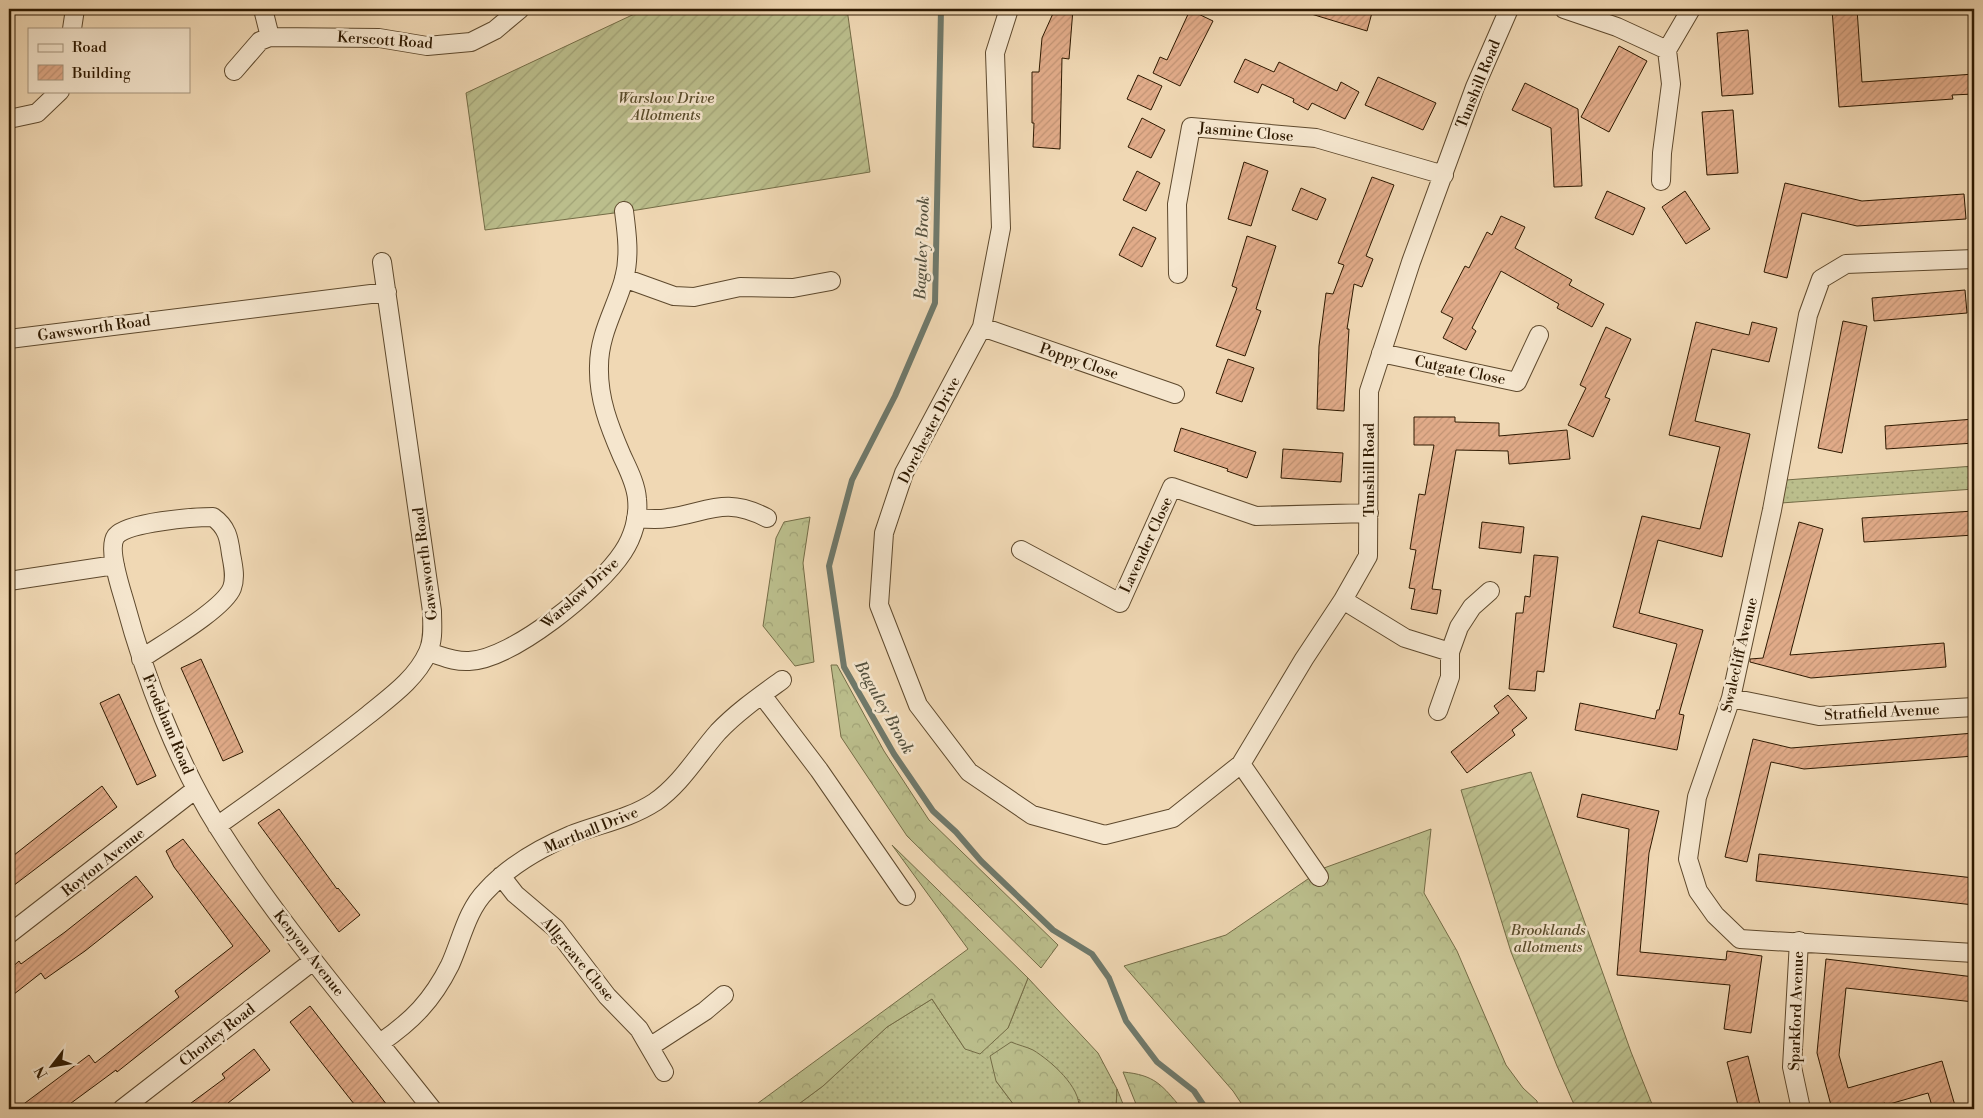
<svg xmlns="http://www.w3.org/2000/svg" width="1983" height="1118" viewBox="0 0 1983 1118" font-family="'Libre Bodoni',serif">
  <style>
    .grass { fill: url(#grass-dots); stroke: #746c46 }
    .forest { fill: url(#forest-crowns); stroke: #746c46 }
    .garden { fill: url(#garden-furrows); stroke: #746c46 }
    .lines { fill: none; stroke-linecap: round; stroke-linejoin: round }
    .stream { stroke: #6f796b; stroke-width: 6 }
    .building { fill: url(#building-hatch); stroke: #2e1900 }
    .minor-casing { stroke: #5e492d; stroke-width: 20 }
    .minor { stroke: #f5e6ce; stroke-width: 18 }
    .labels { text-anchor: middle; stroke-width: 5; stroke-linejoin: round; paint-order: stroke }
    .street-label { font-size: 15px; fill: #2e1900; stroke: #f5e6ce }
    .park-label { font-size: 15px; font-style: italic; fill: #584b2a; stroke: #f5e6ce }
    .water-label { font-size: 16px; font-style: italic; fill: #54513f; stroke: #f5e6ce }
  </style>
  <defs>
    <pattern id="grass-dots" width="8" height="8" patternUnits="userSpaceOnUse" patternTransform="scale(1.25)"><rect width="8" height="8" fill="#bbbe8c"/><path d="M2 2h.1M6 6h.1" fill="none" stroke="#a1a377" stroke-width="1.8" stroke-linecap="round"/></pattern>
    <pattern id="forest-crowns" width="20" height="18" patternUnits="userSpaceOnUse" patternTransform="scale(1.25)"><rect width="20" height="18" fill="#bbbe8c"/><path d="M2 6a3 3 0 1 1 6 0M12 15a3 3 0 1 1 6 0" fill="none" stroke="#a1a377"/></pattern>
    <pattern id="garden-furrows" width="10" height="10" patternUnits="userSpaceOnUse" patternTransform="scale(1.25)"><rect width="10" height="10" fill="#bbbe8c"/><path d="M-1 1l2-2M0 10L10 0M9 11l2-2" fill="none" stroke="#a1a377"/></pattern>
    <pattern id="building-hatch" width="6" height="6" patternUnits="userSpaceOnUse" patternTransform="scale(1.25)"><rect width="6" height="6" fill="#e1ab89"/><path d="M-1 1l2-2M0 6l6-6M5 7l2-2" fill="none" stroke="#c19374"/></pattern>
  </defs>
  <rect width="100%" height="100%" fill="#f0d8b4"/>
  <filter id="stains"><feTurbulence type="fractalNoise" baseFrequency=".004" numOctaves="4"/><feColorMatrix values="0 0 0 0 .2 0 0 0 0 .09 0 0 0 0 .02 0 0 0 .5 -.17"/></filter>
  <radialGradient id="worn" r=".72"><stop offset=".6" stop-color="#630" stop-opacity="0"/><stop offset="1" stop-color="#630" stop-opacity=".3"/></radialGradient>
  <path class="grass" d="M1974,466V489L1781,503L1786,480Z
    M1028,978L1098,1053L1117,1089L1116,1109H1079L1080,1100L996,1081L1017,1109H792L823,1086L887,1027L932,999L965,1049L1008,1028Z"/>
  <path class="forest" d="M810,517L803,563L814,662L795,666L763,626L776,538L784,522Z
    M831,665H837L884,751L929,820L1058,945L1041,968L907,836L841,737Z
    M1431,829L1424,893L1457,951L1506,1065L1523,1088L1537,1101L1538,1109H1245L1233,1091L1124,966L1226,935L1324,868Z
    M892,845L1028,978L1008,1028L980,1054L965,1049L932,999L887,1027L823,1086L792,1109H750L968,949Z
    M1011,1042C1018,1045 1027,1047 1033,1050C1051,1061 1081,1087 1079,1109H1017L996,1081L990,1056Z
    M1123,1072C1155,1075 1162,1085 1182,1109H1138Z
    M1117,1089L1125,1109H1116Z"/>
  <path class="garden" d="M645,9H847L870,172L637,210L485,230L466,93Z
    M1531,772L1631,1052L1654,1109H1576L1557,1066L1511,952L1461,790Z"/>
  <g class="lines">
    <path class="stream" d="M941,9L935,303L895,396L852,480L829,566L844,667L894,754L933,811L956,832L981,861L1053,930L1092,954L1109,978L1126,1021L1157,1062L1194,1091L1206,1109"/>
  </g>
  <path class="building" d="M1055,9H1073L1069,59L1062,58L1060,149L1033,147L1034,123H1032V72H1039L1042,38Z
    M1309,9H1373L1367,31L1308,13Z
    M1832,9H1857L1862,82L1974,74V94L1952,95L1953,99L1839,107Z
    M1190,10L1213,21L1180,86L1153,73L1160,57L1167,60Z
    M1748,30L1753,94L1722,96L1717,33Z
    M1619,46L1647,61L1609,132L1581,117Z
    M1245,59L1274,72L1279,62L1337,91L1341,82L1359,92L1345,119L1312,103L1308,110L1293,102L1294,99L1262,84L1258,93L1234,82Z
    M1138,75L1162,86L1151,110L1127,99Z
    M1378,77L1436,103L1423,130L1365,105Z
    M1525,83L1578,109L1582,186L1554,187L1551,128L1512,110Z
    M1733,110L1738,173L1707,175L1702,112Z
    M1142,118L1165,130L1151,158L1128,147Z
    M1244,162L1268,171L1251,226L1228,219Z
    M1137,171L1160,183L1146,211L1123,200Z
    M1372,177L1394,185L1366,256L1373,259L1362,287L1354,284L1347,329H1349L1344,411L1317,409L1319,346L1326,293L1333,294L1344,265L1338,263Z
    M1785,183L1862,201L1964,194L1966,219L1857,226L1802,213L1787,278L1764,272Z
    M1301,188L1326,199L1317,220L1292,210Z
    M1607,191L1645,208L1633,235L1595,218Z
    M1685,191L1710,229L1686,244L1662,207Z
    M1501,216L1525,227L1515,248L1572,280L1569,285L1604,304L1592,327L1557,308L1559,304L1501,271L1472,328L1476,331L1466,350L1443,338L1453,318L1441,312L1465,266L1469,268L1487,232L1492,235Z
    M1133,227L1156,238L1142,267L1119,255Z
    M1247,236L1276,246L1256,309L1261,311L1245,356L1216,346L1237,288L1232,286Z
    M1965,290L1967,313L1874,321L1872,298Z
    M1843,321L1867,326L1842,453L1818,448Z
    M1696,322L1749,335L1752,322L1777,328L1769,362L1712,349L1695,421L1750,434L1722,557L1658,540L1639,613L1703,630L1679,714L1684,715L1677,750L1575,730L1580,703L1655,719L1657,710H1659L1677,644L1613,627L1642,516L1700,529L1720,447L1669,435Z
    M1606,327L1631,339L1605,397L1610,399L1593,437L1568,425L1586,388L1580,385Z
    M1228,359L1254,368L1242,402L1216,393Z
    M1414,417H1455V422L1499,423V436L1567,430L1570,459L1509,464L1508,451L1456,450L1432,589L1441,590L1437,614L1411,609L1415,589L1409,588L1416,550L1410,549L1419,494L1425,495L1434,445H1414Z
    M1974,419V443L1886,449L1885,426Z
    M1181,428L1256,452L1247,478L1227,471L1228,469L1174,451Z
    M1283,449L1343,453L1341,482L1281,478Z
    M1974,511V535L1864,542L1862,518Z
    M1482,522L1524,527L1521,553L1479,548Z
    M1799,522L1823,529L1790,655L1944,643L1946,667L1811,678L1750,662V659L1763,658Z
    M1534,555L1558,557L1544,672L1537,671L1535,691L1509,689L1516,613H1523L1525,596L1530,597Z
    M201,659L243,752L223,761L181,668Z
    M119,694L156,776L137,785L100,703Z
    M1508,695L1527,718L1512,730L1515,735L1467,773L1451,752L1499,713L1494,706Z
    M1974,733V756L1804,769L1771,762L1747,862L1725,857L1753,739L1791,748Z
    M102,786L117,807L9,889V859Z
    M1582,794L1659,811L1649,853L1640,952L1726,960L1727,951L1762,956L1751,1033L1724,1029L1730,985L1617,975L1629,829L1577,817Z
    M279,809L337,889L338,888L360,915L339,932L258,823Z
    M183,839L270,951L117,1072L116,1070L63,1109H17L89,1055L95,1063L179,997L175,991L233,946L174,867L166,851Z
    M1759,854L1974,878V905L1756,881Z
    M136,876L153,897L85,951L45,979L41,973L9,998V970L19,961L21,964L65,932Z
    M1826,959L1974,977V1002L1846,988L1839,1055L1848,1088L1942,1061L1956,1109H1933L1928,1093L1886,1105L1885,1103L1862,1109H1832L1817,1053Z
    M310,1006L374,1088L390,1109H358L314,1053L290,1022Z
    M254,1049L270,1070L228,1103L233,1109H183L225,1078L222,1074Z
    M1748,1056L1761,1109H1739L1727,1062Z"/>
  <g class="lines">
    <defs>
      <path id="minor" d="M263,9L270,37L379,38L427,46L471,42L495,30L520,9
        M1009,9L995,53L1001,228L982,327L904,473L884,533L879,605L918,705L969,772L1032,815L1105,835L1173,818L1241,764L1304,659L1343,600L1368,556L1369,391L1411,262L1475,87L1509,9
        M1564,9L1617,27L1667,50
        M72,29L75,9
        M234,71L260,41L270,37
        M9,119L37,113L60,91
        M1661,181L1662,153L1671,84L1667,50L1691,9
        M1974,259L1846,264L1821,279L1808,315L1772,510L1731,698L1697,797L1688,859L1698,891L1715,915L1740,939L1974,953
        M1178,274L1177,204L1191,127L1316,138L1444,175
        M624,278L674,296L694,297L740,287L793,288L831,281
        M982,327L1175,394
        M9,339L387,292
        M1381,353L1517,382L1539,335
        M636,518C646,519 658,520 668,518C709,512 725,496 767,518
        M1021,550L1120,603L1172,487L1256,516L1369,513
        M9,581L115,565
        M1343,600L1405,638L1450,652
        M428,652C442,656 454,662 469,661C513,659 599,589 623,552C633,537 639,517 637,499C636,484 628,469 622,456C609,426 598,398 599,366C599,334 616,308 624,279C630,257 627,234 624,211
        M141,659C161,645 224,609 232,588C236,577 233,565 231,554C229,538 227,527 213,517C194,517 128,522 116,536C107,548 121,589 125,603C145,677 177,762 218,827C281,927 359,1016 432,1109
        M762,695L819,770L906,896
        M1731,698L1819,716L1974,707
        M1438,711L1450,677V652L1459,627L1472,607L1490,591
        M1241,764L1319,877
        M217,826C268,790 319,754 368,715C390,697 416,679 428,652C434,639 432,624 432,611L382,262
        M501,876L515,894L555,928L607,996L639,1029L664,1072
        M9,934L196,789
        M1799,941L1792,1067L1801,1109
        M380,1043C412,1021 432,1001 450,965C461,941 467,910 486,891C508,867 540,848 571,835C599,824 629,819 655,802C681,784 697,756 718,732C737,712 760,696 782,680
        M651,1046L705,1011L724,995
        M122,1109L313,961"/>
    </defs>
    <use href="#minor" class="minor-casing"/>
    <use href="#minor" class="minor"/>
  </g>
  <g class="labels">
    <g class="street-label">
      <text transform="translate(385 40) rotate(4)" y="5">Kerscott Road</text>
      <text transform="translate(1478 84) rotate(-68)" y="5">Tunshill Road</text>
      <text transform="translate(1246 132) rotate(5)" y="5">Jasmine Close</text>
      <text transform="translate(94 328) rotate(-8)" y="5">Gawsworth Road</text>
      <text transform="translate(1079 361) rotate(19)" y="5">Poppy Close</text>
      <text transform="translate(1460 370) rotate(12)" y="5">Cutgate Close</text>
      <text transform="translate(929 430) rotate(-63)" y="5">Dorchester Drive</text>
      <text transform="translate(1369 470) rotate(-90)" y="5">Tunshill Road</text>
      <text transform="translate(1146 545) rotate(-65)" y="5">Lavender Close</text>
      <text transform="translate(425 564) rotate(-97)" y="5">Gawsworth Road</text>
      <text transform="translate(580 593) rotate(-42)" y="5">Warslow Drive</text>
      <text transform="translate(1739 655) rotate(-77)" y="5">Swalecliff Avenue</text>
      <text transform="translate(1882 712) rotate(-3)" y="5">Stratfield Avenue</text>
      <text transform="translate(168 724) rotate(67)" y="5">Frodsham Road</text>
      <text transform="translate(591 830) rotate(-22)" y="5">Marthall Drive</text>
      <text transform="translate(103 862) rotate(-38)" y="5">Royton Avenue</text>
      <text transform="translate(309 953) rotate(52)" y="5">Kenyon Avenue</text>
      <text transform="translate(578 959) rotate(50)" y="5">Allgreave Close</text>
      <text transform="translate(1796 1011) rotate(-88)" y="5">Sparkford Avenue</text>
      <text transform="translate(217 1035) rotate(-38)" y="5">Chorley Road</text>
    </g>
    <g class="park-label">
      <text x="666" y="103">Warslow Drive<tspan x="666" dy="17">Allotments</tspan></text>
      <text x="1548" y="935">Brooklands<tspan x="1548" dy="17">allotments</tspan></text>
    </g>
    <g class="water-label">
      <text transform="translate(921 248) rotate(-88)" y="6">Baguley Brook</text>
      <text transform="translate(885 707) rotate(61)" y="6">Baguley Brook</text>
    </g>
  </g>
  <rect width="1983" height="1118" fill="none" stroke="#f0d8b4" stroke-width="30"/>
  <rect x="10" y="10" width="1963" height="1098" fill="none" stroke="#2e1900" stroke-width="2.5"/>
  <rect x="15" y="15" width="1953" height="1088" fill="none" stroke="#2e1900"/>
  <rect x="28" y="28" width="162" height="65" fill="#f5e6ce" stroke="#a5947c"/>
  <rect x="38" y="44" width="25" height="8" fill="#f5e6ce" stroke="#a5947c"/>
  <text x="72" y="52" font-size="15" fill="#2e1900">Road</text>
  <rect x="38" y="65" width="25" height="15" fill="url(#building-hatch)" stroke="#a5947c"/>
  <text x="72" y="78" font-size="15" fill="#2e1900">Building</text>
  <g transform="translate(52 1066) rotate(239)" stroke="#f5e6ce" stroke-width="4" paint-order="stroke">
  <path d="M0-4L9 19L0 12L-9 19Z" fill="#2e1900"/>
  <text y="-8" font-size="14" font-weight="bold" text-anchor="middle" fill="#2e1900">N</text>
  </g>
  <rect width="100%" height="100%" filter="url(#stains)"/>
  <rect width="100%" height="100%" fill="url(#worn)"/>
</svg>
